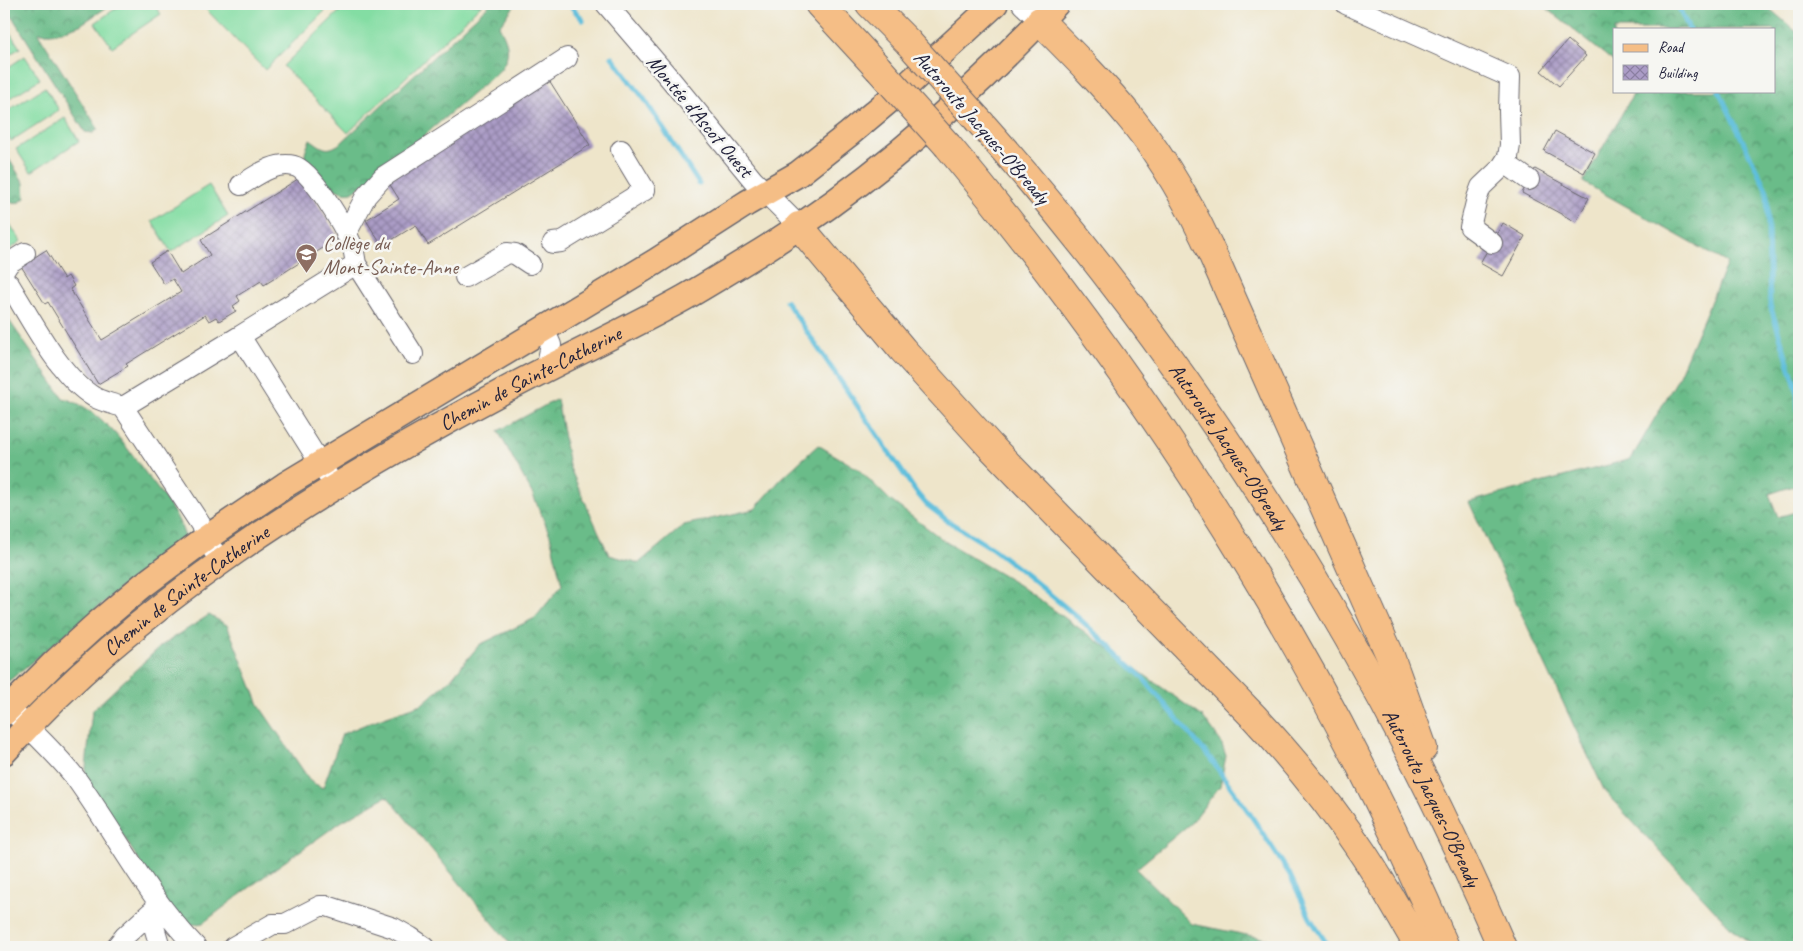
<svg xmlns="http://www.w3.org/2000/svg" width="1803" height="951" viewBox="0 0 1803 951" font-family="Caveat,sans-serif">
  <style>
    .grass { fill: url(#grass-tufts); stroke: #52806f }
    .forest { fill: url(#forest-crowns); stroke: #466f62 }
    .pitch { fill: #83dda3; stroke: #52806f }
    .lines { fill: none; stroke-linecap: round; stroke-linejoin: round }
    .stream { stroke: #5dbedb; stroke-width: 5 }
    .building { fill: url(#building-cross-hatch) }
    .minor-casing { stroke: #69666d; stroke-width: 22 }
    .major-casing { stroke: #69666d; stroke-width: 28 }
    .highway-casing { stroke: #69666d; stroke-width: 30 }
    .minor { stroke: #fff; stroke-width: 20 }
    .major { stroke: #f5be86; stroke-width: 25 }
    .highway { stroke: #f5be86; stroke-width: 28 }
    .highway-bridge-casing { stroke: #69666d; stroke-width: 30; stroke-linecap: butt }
    .highway-bridge { stroke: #f5be86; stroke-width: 28 }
    .labels { text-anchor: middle; stroke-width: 5; stroke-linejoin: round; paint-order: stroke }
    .street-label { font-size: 21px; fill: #22223b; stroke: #f6f6f2 }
    .education-label { font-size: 21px; fill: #785e54; stroke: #f6f6f2; text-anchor: start }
  </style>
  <defs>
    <pattern id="grass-tufts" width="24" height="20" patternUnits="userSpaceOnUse" patternTransform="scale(1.25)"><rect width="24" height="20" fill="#83dda3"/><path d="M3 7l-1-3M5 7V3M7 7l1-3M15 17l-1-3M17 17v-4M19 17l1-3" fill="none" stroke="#71bd8d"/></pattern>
    <pattern id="forest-crowns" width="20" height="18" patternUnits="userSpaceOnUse" patternTransform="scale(1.25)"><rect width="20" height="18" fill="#6abc89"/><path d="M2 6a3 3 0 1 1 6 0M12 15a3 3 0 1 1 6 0" fill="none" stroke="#579871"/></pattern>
    <pattern id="building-cross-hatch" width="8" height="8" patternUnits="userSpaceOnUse" patternTransform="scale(1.25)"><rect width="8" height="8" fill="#ab9cc6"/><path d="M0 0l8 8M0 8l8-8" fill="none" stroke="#8b7fa2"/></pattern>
  </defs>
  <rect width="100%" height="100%" fill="#f6f6f2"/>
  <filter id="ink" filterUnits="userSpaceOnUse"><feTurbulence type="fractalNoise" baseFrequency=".02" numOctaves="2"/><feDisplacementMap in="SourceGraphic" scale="10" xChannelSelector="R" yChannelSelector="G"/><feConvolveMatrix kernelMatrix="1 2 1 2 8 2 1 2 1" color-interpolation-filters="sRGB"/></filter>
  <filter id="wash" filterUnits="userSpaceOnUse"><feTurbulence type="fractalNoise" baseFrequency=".0096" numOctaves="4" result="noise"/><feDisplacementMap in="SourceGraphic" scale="20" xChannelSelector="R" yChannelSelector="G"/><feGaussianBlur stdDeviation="1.12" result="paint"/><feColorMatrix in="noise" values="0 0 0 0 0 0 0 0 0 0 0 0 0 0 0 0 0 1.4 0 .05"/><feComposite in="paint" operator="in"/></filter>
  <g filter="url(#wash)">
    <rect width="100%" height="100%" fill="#eee5ca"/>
    <path class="grass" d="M4,215L21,241L4,254Z"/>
    <path class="forest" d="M4,4H112L80,25L57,33H38L97,127V130L93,133L85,132L11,15L4,19Z
      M490,4H516L499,26C508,43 512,53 500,70L382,172L352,192C335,196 317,175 306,163C302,156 308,146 310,139C323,148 326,153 341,143Z
      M1548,4H1764L1799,34V484L1769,494L1778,517L1799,511V947H1756L1734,931L1605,792L1469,502L1631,459L1677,380L1727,263L1583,182L1635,91H1774V29H1614V62L1546,8Z
      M4,151L24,183L25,198L20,202L12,203L4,196Z
      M4,313L63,398C101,408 125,445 147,475C162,495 178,513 185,537L168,549L4,685Z
      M557,399L569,466L609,555L639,563L684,525L755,509L781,479L818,445L858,469L891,501L946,542L1019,585L1203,717L1221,742L1226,756L1220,786L1192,822L1136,869L1192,924L1306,947H513L387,796L341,822L270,872L203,923L190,925L178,921L85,777L92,711L161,646L209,615L227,625L260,707L311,782L323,788L342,734L381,718L422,704L451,679L479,645L535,618L562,585L550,535L533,495L498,431Z"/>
    <path class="pitch" d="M122,4H153L161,14L112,47L95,23Z
      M201,4H332L265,70Z
      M347,4H482L348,133L283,66Z
      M5,25L20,48L4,58V26Z
      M25,56L40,79L4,102V70Z
      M45,87L59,110L11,141L4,130V113Z
      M65,118L79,141L31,172L16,149Z
      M209,185L228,216L171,252L152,221Z"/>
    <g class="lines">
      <path class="stream" d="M569,4L583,20
        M1677,4L1689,29
        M612,57L645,100L699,184
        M1719,91L1767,191L1770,305L1797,390L1799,423
        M786,301L916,492L926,504L948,521L993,549L1027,575L1083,622L1142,677L1210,758L1248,811L1289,873L1310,918L1329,947"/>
    </g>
    <g id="blocks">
      <path class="building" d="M1568,40L1586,56L1559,86L1541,71Z
        M549,80L590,145L428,245L416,225L382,246L366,220L399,199L387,180Z
        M1555,131L1595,153L1584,173L1544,151Z
        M1535,169L1589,198L1576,222L1522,193Z
        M301,177L339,238L264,285L261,281L237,296L240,301L233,306L236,311L219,321L216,317L209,321L205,315L126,364L128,366L98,384L48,302L45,304L21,266L46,250L64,279L68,276L74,286L70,289L102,340L181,292L173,279L164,284L150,262L167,251L181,274L210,255L201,240Z
        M1503,223L1525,236L1503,276L1480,263Z"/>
    </g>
  </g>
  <g filter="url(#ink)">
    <use href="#blocks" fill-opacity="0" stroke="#69666d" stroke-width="1"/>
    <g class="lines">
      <defs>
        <path id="minor" d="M606,4L671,80L753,180L799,226
          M1022,4L1040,21
          M1346,4L1510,77L1509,111L1510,145L1508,157L1501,168L1481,187L1477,198L1470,227L1492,243
          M1505,163L1529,180
          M241,185C256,176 275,161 294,166C312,170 344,227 352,245C354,251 355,258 356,264
          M346,234L366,196L383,177L567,58
          M553,243L561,242L645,190L621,150
          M4,271L9,263L25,253
          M465,277L507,253L515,254L530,264
          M4,283L9,284C31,319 59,376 94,397C103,402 113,404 123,407
          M544,329L551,345L546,369
          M240,336L356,264L413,354
          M221,561L205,539L201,525L123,407L240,336L335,487
          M17,716C38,737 60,757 77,780C117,836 148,898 196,947
          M116,947L125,936L150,913
          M160,947L150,913L160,905
          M233,947L273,924H285L320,906H327L394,928L410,937L425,947"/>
        <g id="major">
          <path d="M4,713L54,663L98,623L142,586L205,539L285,485L655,262L747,203L798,174L849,134L905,87L995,4"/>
          <path id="s1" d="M4,752C142,599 318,490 498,394C559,361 623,332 684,298C710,283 736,267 762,251C870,183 969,97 1056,4"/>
        </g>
        <g id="highway">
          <path d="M819,4L878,68"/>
          <path d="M870,4L908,42"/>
          <path d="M1040,21C1072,53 1105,86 1133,121C1169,166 1196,216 1219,269L1389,653L1423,748"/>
          <path id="s2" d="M978,120C1195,364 1373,647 1502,947"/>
          <path d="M948,146C1150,388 1322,657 1445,947"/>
          <path d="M799,226L903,350L990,446L1253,716C1293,759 1330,804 1362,852C1383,883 1400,915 1419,947"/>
        </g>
      </defs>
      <use href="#minor" class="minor-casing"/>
      <use href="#major" class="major-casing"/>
      <use href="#highway" class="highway-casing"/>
      <use href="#minor" class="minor"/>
      <use href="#major" class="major"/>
      <use href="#highway" class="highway"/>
      <defs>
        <path id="highway-bridge" d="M908,42L978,120
          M878,68L948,146"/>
      </defs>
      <use href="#highway-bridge" class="highway-bridge-casing"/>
      <use href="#highway-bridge" class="highway-bridge"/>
    </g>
  </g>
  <defs>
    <symbol id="school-pin" viewBox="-11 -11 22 30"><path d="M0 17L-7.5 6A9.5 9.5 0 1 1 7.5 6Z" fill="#8d6e63" stroke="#f6f6f2"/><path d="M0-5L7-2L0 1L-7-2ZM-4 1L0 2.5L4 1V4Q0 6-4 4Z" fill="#fff"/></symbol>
  </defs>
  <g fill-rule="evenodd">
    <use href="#school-pin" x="294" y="242" width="25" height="34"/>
  </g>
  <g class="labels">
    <g class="street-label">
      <text transform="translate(700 116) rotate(50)" y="7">Montée d'Ascot Ouest</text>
      <text transform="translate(982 127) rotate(49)" y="7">Autoroute Jacques-O'Bready</text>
      <text dy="7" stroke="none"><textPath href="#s1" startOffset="649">Chemin de Sainte-Catherine</textPath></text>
      <text dy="7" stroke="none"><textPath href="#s2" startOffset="412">Autoroute Jacques-O'Bready</textPath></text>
      <text dy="7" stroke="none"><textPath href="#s1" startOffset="244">Chemin de Sainte-Catherine</textPath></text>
      <text dy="7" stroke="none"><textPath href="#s2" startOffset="818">Autoroute Jacques-O'Bready</textPath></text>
    </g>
    <g class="education-label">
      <text x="323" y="250">Collège du<tspan x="323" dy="24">Mont-Sainte-Anne</tspan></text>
    </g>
  </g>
  <rect width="1803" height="951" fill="none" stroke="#f6f6f2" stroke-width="20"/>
  <rect x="1613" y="28" width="162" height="65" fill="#f6f6f2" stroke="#a1a1a9"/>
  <rect x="1623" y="44" width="25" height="8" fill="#f5be86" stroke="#a1a1a9"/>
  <text x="1658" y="52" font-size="15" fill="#22223b">Road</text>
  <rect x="1623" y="65" width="25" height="15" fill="url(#building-cross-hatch)" stroke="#a1a1a9"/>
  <text x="1658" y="78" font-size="15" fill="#22223b">Building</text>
</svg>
